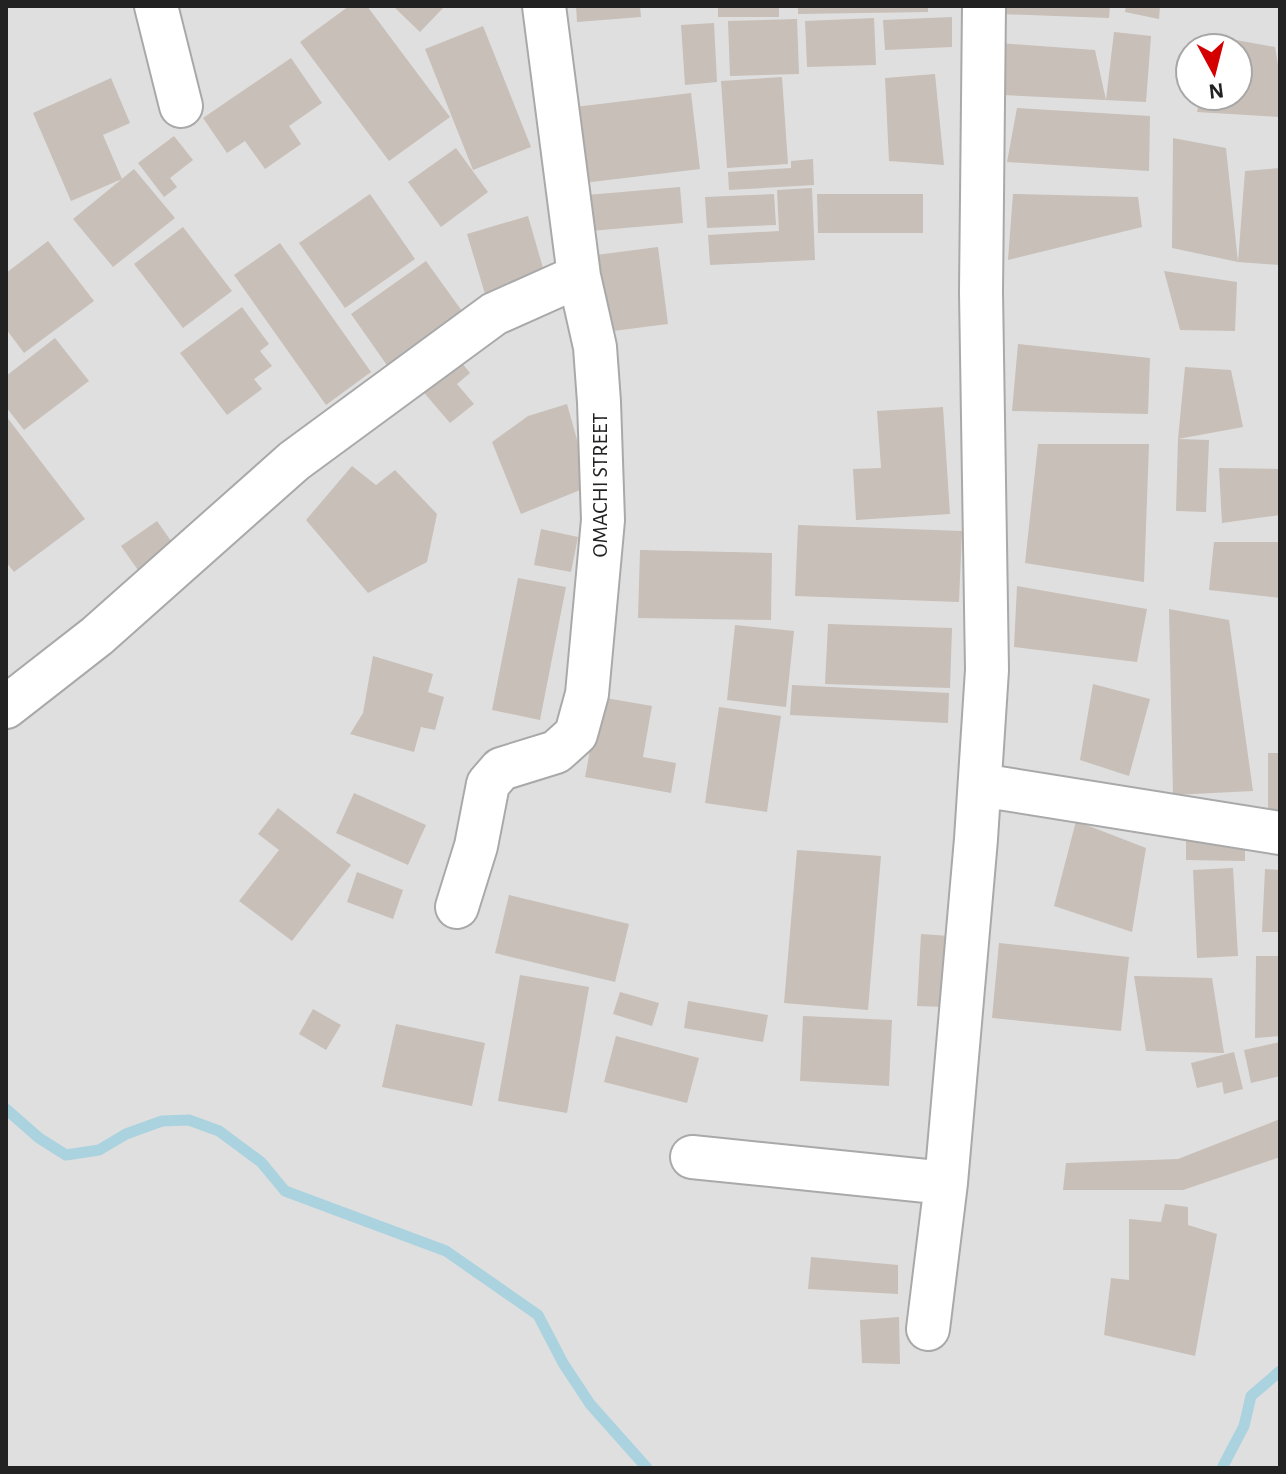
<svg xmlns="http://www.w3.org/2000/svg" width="1286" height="1474" viewBox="0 0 1286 1474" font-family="'Alegreya Sans',sans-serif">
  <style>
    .residential { fill: #e0dfdf; fill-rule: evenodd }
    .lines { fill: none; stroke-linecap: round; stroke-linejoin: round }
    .stream { stroke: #aad3df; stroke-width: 11 }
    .building { fill: #c7bfb8 }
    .street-casing { stroke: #a9a9a9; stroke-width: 46 }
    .street { stroke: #fff; stroke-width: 42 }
    .labels { text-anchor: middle; stroke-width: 6; stroke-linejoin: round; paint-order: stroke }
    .street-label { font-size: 22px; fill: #222; stroke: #fff }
  </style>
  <rect width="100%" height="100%" fill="#f2efe9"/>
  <path class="residential" d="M6,6H1280V1468H6ZM1190,48H1238V96H1190Z"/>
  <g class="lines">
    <path class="stream" d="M6,1109L39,1138L66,1155L99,1150L126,1134L162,1121L189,1120L219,1131L261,1162L285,1191L446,1251L538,1315L563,1363L590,1404L647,1468
      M1222,1468L1244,1426L1251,1396L1280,1371"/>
  </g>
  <path class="building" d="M349,6H367L450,117L389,161L300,42Z
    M393,6H445L420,32Z
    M576,6H640L641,17L577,22Z
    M718,6H779V17H718Z
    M798,6H928V12L798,14Z
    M999,6H1110L1109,18L999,14Z
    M1126,6H1160L1159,19L1125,12Z
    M952,17V47L885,50L883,20Z
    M874,18L876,65L807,67L805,21Z
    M797,19L799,74L730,76L728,21Z
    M714,23L717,82L685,85L681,25Z
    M483,26L531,147L473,170L425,49Z
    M1114,32L1151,36L1146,102L1003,95L999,43L1095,50L1106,100Z
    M1208,35L1275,47L1280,76V117L1197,112L1200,96H1238V48H1206Z
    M291,58L322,103L289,126L301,144L265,169L245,141L227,153L203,118Z
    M935,74L944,165L889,161L885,78Z
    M782,77L788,164L727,168L721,81Z
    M111,78L130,123L103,135L122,179L71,201L33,113Z
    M691,93L700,169L583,183L575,107Z
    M1017,108L1150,116L1149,171L1007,162Z
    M174,136L193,160L170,178L177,187L164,197L138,163Z
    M1173,138L1226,148L1238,262L1172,248Z
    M456,148L488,192L441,227L408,182Z
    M813,159L814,185L729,190L728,172L791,168V161Z
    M1280,168V265L1238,262L1245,171Z
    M134,169L175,218L113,267L73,219Z
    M680,187L683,223L590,231L587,195Z
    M812,188L815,260L710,265L708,235L779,231L777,190Z
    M370,194L415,259L345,308L299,243Z
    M774,194L776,225L707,228L705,197Z
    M817,194H923V233H818Z
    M1013,194L1138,197L1142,227L1008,260Z
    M528,216L545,275L485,294L467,234Z
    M183,227L232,291L183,328L134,264Z
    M48,241L94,301L24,353L6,329V273Z
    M280,243L371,372L326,405L234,275Z
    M658,247L668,324L605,332L596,255Z
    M426,261L467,318L391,371L351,314Z
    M1164,271L1237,282L1235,331L1180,330Z
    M242,307L269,344L260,351L272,366L254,379L262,389L227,415L180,353Z
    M55,338L89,381L24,430L6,407V376Z
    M1018,344L1150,358L1148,414L1012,411Z
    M457,357L470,373L457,384L474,404L450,423L420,388Z
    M1185,367L1231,370L1243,427L1178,439L1209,440L1206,512L1176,511L1178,439Z
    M567,404L590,486L521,514L492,442L528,416Z
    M943,407L950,514L856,520L853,469L881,468L877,411Z
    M6,416L85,519L14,572L6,562Z
    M1038,444H1149L1144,582L1025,563Z
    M352,466L376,485L395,470L437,514L427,562L368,593L306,520Z
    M1219,468L1280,469V515L1222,523Z
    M157,521L176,548L140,573L121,546Z
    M798,525L962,531L959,602L795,596Z
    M541,529L578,537L571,572L534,565Z
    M1214,542H1280V598L1209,590Z
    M640,550L772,553L771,620L638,618Z
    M518,578L566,587L540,720L492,710Z
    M1017,586L1147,609L1137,662L1014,647Z
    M1169,609L1229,620L1253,791L1173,795Z
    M828,624L952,628L950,688L825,684Z
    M735,625L794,631L786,707L727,700Z
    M373,656L433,674L428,692L444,697L435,730L421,727L414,752L350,734L363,713Z
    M1093,684L1150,699L1129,776L1080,760Z
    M792,685L949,693L948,723L790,715Z
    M600,697L652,706L643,757L676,763L671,793L585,777Z
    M719,707L781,716L767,812L705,803Z
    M1268,753H1280V814H1268Z
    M354,793L426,825L408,865L336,833Z
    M278,808L351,865L292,941L239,901L279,850L258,834Z
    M1076,821L1146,848L1132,932L1054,906Z
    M1186,840L1245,841V861L1186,860Z
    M797,850L881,856L868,1010L784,1003Z
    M1233,868L1238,956L1197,958L1193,870Z
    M1265,869L1280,870V932H1262Z
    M357,872L403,890L393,919L347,902Z
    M509,895L629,924L615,982L495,953Z
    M921,934L950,936L945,1007L917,1006Z
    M999,943L1129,957L1121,1031L992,1018Z
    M1256,956H1280V1036L1255,1038Z
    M520,975L589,987L567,1113L498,1101Z
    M1134,976L1212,978L1224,1053L1146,1051Z
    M620,992L659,1003L652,1026L613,1014Z
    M688,1001L768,1015L763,1042L684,1028Z
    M313,1009L341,1025L326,1050L299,1034Z
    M803,1016L892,1020L889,1086L800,1081Z
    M396,1024L485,1043L472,1106L382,1087Z
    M616,1036L699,1058L687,1103L604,1082Z
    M1280,1042V1076L1251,1083L1244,1050Z
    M1234,1052L1243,1089L1224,1094L1222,1082L1197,1088L1191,1063Z
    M1280,1119V1157L1183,1190H1063L1066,1163L1178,1159Z
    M1165,1204L1188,1207V1225L1217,1234L1195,1356L1104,1335L1111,1278L1129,1280V1219L1161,1222Z
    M811,1257L898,1265V1294L808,1289Z
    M899,1317L900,1364L862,1363L860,1320Z"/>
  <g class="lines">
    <defs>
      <path id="street" d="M156,6L181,106
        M6,707L97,636L294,461L494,314L579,276
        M980,785L1280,833
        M457,907L476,846L488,784L501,769L556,752L576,734L587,694L603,520L599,402L595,347L579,276L544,6
        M692,1157L946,1183
        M928,1329L946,1183L976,839L987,670L981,292L984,6"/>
    </defs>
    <use href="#street" class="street-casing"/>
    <use href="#street" class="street"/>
  </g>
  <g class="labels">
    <g class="street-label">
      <text transform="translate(599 485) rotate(-90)" y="8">OMACHI STREET</text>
    </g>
  </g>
  <rect width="1286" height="1474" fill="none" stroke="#222222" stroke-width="16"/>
  <g transform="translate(1214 72) rotate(173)"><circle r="38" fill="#ffffff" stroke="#a7a7a7" stroke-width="2"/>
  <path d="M0-6L14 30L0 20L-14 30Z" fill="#d40000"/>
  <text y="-12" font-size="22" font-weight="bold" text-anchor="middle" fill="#222222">N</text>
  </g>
</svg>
